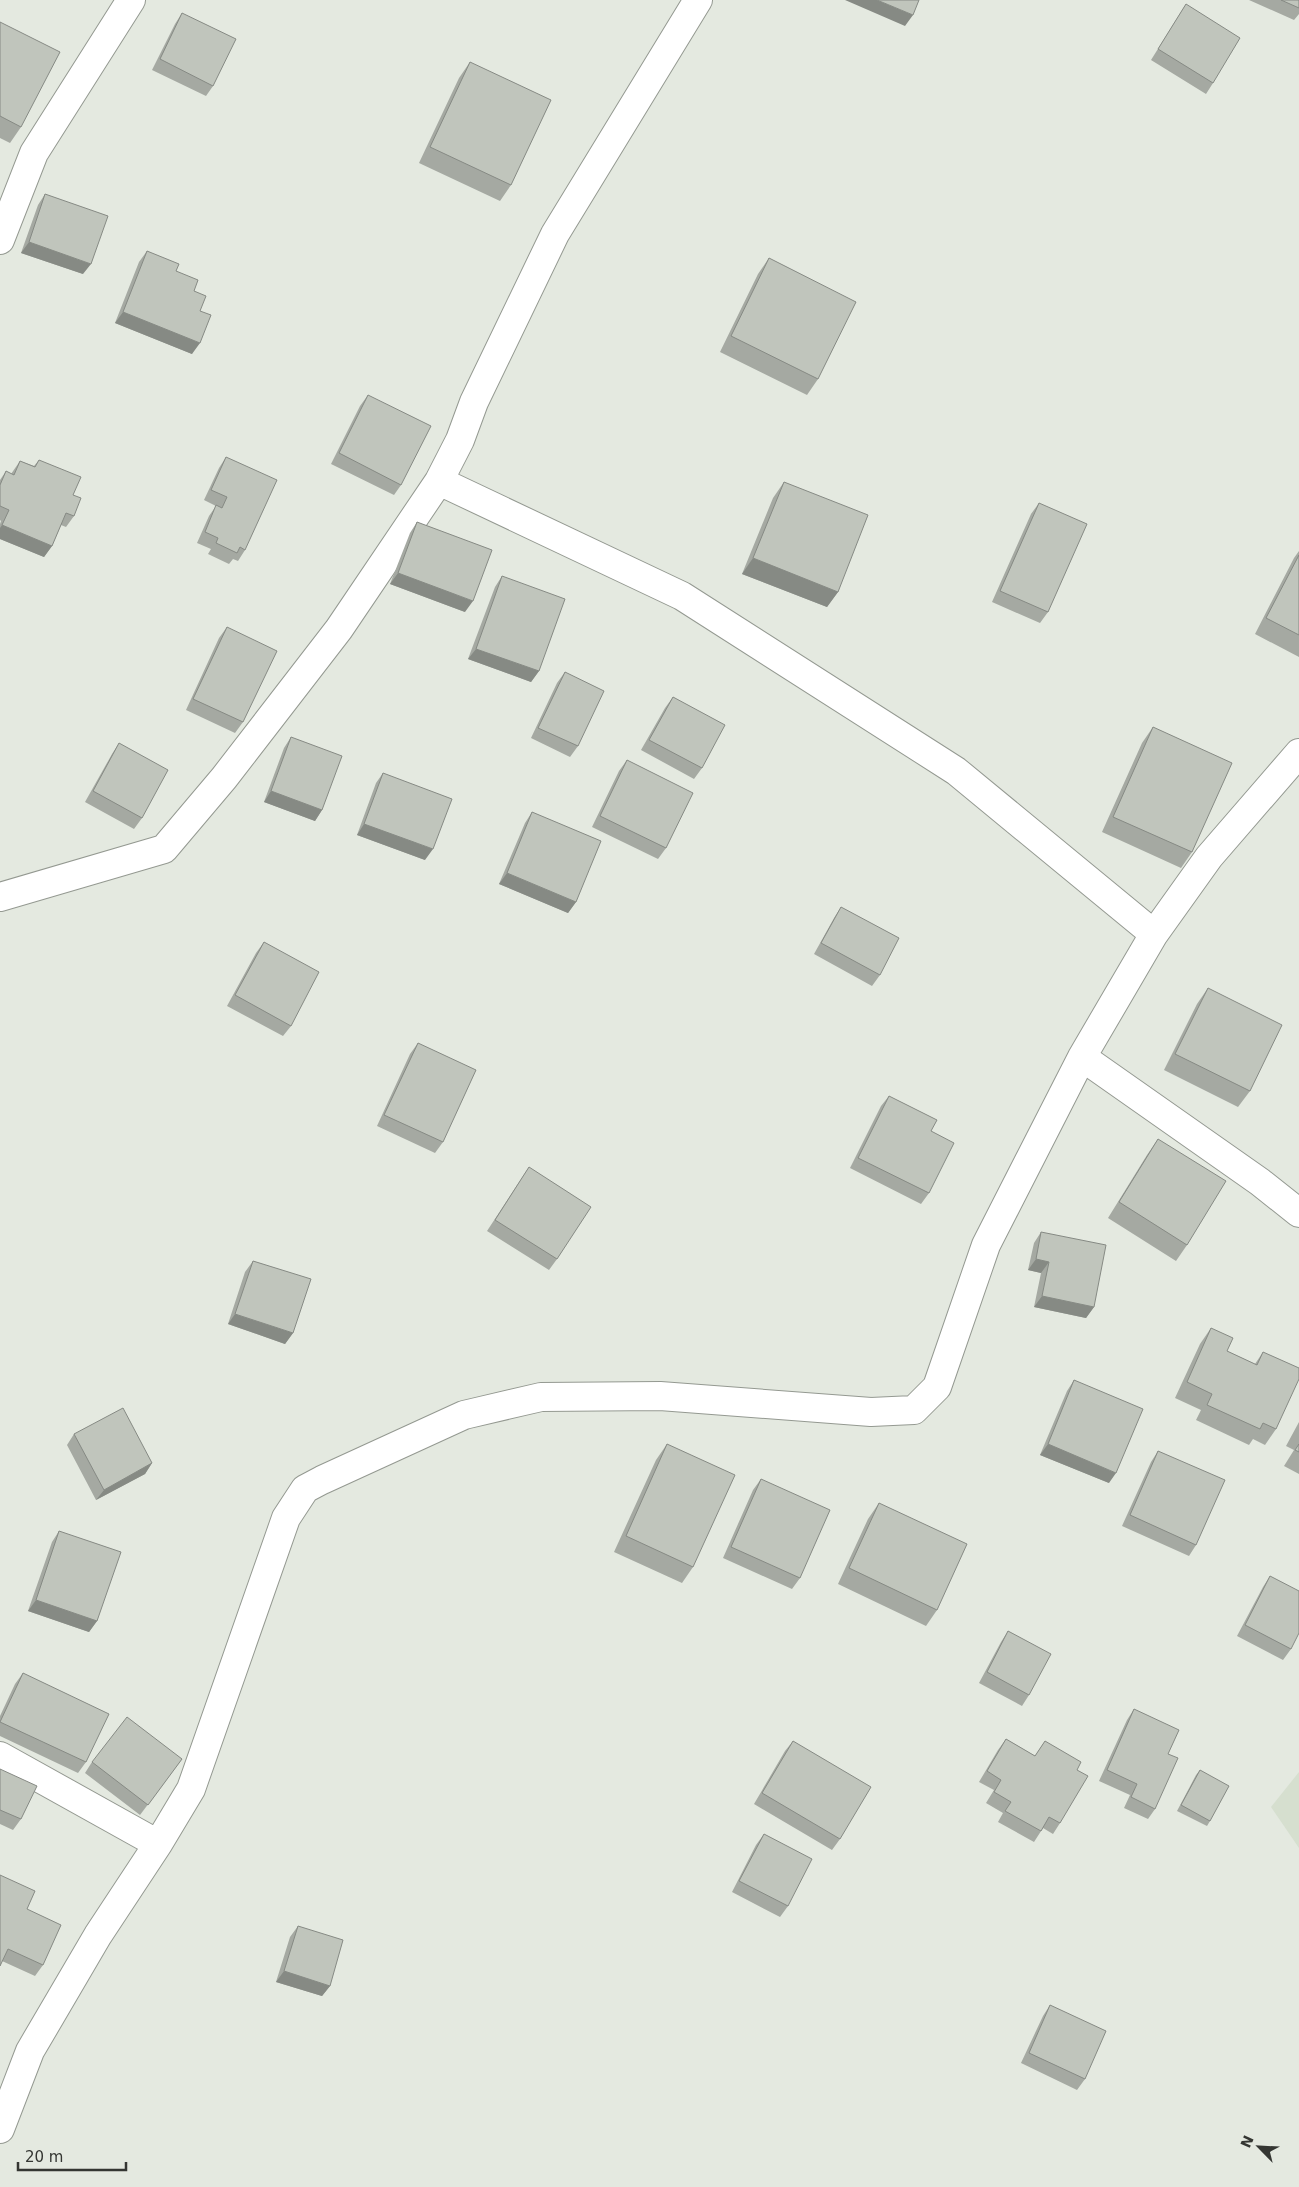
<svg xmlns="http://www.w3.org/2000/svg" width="1299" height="2187" viewBox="0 0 1299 2187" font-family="'DejaVu Sans',sans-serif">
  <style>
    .built { fill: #d6dfcf }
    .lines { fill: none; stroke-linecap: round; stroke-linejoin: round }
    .minor-casing { stroke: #949991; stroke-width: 30 }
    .minor { stroke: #fff; stroke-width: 28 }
    .wall { fill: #a5a9a2 }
    .shaded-wall { fill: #868a84 }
    .building { fill: #c0c5bc; stroke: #868a84 }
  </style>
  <rect width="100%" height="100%" fill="#e4e9e0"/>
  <path class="built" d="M1299,1772V1848L1271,1807Z"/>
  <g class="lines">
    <defs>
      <path id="minor" d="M0,240L34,153L131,0
        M439,481L460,440L474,402L555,234L698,0
        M0,897L164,849L224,778L339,629L439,481L682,596L956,771L1154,934
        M1082,1057L1260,1182L1299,1213
        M0,1756L158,1844
        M0,2129L30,2051L98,1935L158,1844L191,1789L286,1518L305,1489L322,1480L464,1415L541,1397L660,1396L871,1412L914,1410L937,1387L986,1245L1082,1057L1154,934L1209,857L1299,753"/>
    </defs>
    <use href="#minor" class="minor-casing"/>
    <use href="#minor" class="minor"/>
  </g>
  <path class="wall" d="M1249,0H1299V14L1294,20Z
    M1186,4L1213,83L1206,94L1151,60Z
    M182,13L213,86L206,96L152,70L175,24Z
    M0,22L21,127L10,143L0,138Z
    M470,62L511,185L500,201L419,163L459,78Z
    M45,194L83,274L21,253L38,205Z
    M147,251L176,271L194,291L200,311L192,354L115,323L139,262Z
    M769,258L818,379L807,395L720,352L758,274Z
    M368,395L401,485L394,495L331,464L360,406Z
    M226,457L245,550L238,561L233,559L229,564L208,554L211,549L197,543L209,516L216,506L204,500L219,468Z
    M39,460L73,495L74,516L66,527L61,525L52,546L44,557L0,539V524L1,521L0,520V480L6,471L11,474L20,461L34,466Z
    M784,482L838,592L827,607L742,574L773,498Z
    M1039,503L1048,612L1040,623L992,602L1031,514Z
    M417,522L465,612L390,584L410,533Z
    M1299,551V657L1255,634L1294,558Z
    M502,576L539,671L531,682L468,659L495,587Z
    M227,627L243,722L235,733L186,710L219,638Z
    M565,672L578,746L570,757L531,738L557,683Z
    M673,697L702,768L694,779L641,750L665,708Z
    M1153,727L1192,852L1181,868L1102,832L1142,743Z
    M291,737L322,810L315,821L264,802L284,748Z
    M119,743L142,818L134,829L85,802L112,754Z
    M627,760L666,848L658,859L592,827L619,771Z
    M383,773L425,860L357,835L376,783Z
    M532,812L576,902L568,913L499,884L525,823Z
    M841,907L880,975L872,986L814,954L834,918Z
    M264,942L291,1026L283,1036L227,1006L256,953Z
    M1208,988L1250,1091L1238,1107L1164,1070L1197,1004Z
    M418,1043L443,1142L435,1153L377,1126L410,1054Z
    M889,1096L931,1131L929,1193L921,1204L850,1168L881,1106Z
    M1158,1139L1187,1245L1176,1261L1108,1218L1147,1155Z
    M529,1167L557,1259L549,1270L487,1231Z
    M1041,1232L1094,1307L1086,1318L1034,1307L1041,1273L1028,1270L1034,1243Z
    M253,1261L293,1333L285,1344L228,1324L245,1272Z
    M1211,1328L1227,1351L1255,1364L1263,1352L1276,1429L1265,1445L1253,1439L1249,1445L1196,1420L1201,1410L1175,1398L1200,1344Z
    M1074,1380L1109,1483L1040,1455L1067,1391Z
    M1299,1422V1474L1284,1466L1294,1450L1286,1446Z
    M74,1434L152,1463L145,1474L96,1500L67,1445Z
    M667,1444L693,1567L682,1583L614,1552L656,1460Z
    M1158,1451L1196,1545L1189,1556L1122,1526L1151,1462Z
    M761,1479L800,1578L792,1589L723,1558L753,1490Z
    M879,1503L937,1610L926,1626L838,1584L868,1519Z
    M59,1531L97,1621L89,1632L28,1611L52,1542Z
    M1270,1576L1291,1649L1283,1660L1237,1636L1263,1587Z
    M1008,1631L1029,1695L1022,1706L979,1683L1001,1642Z
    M23,1673L86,1762L78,1773L0,1736V1716L15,1684Z
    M1134,1709L1168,1754L1155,1809L1148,1819L1124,1808L1130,1795L1099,1781L1127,1720Z
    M1006,1739L1035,1756L1045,1741L1077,1770L1060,1823L1053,1834L1043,1828L1034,1842L998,1822L1003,1813L986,1803L994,1790L979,1782L998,1750Z
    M793,1741L840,1839L832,1850L754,1804L785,1751Z
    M182,1759L140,1815L85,1773L92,1762Z
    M0,1769L21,1819L13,1830L0,1824Z
    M1200,1770L1210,1821L1207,1826L1177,1811L1196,1775Z
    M764,1834L788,1906L780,1917L732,1892L756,1845Z
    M27,1909L43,1965L35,1976L2,1961Z
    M298,1926L330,1986L322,1996L276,1982L290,1937Z
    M1050,2005L1085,2079L1077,2090L1021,2063L1043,2016Z"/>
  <path class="shaded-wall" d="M845,0H877L913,15L905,26Z
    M29,242L91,264L83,274L21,253Z
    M123,312L200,343L192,354L115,323Z
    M2,525L52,546L44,557L0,539V528Z
    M753,558L838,592L827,607L742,574Z
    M398,573L473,601L465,612L390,584Z
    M476,649L539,671L531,682L468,659Z
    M271,791L322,810L315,821L264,802Z
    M364,824L433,849L425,860L357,835Z
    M507,873L576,902L568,913L499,884Z
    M1036,1259L1049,1262L1041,1273L1028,1270Z
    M1042,1296L1094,1307L1086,1318L1034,1307Z
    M235,1314L293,1333L285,1344L228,1324Z
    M1048,1444L1116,1473L1109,1483L1040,1455Z
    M152,1463L145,1474L96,1500L104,1490Z
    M36,1600L97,1621L89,1632L28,1611Z
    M284,1971L330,1986L322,1996L276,1982Z"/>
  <path class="building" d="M877,0H919L913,15Z
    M1281,0H1299V8Z
    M1186,4L1240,38L1213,83L1158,49Z
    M182,13L236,39L213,86L160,59Z
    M0,22L60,52L21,127L0,116Z
    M470,62L551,100L511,185L430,147Z
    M45,194L108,216L91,264L29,242Z
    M147,251L179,264L176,271L198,280L194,291L206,296L200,311L211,315L200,343L123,312Z
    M769,258L856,302L818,379L731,336Z
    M368,395L431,426L401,485L339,453Z
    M226,457L277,480L245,550L240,547L237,553L216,543L218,538L205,532L216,505L222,508L227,497L211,490Z
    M39,460L81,477L73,495L81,498L74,516L66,513L52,546L2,525L9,510L0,506V485L6,471L14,475L20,461L35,467Z
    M784,482L868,515L838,592L753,558Z
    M1039,503L1087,524L1048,612L1000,591Z
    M417,522L492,550L473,601L398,573Z
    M1299,555V635L1266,618Z
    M502,576L565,599L539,671L476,649Z
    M227,627L277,651L243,722L193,699Z
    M565,672L604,691L578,746L538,728Z
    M673,697L725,725L702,768L649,740Z
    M1153,727L1232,763L1192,852L1113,817Z
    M291,737L342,756L322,810L271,791Z
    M119,743L168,770L142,818L93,791Z
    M627,760L693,793L666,848L600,816Z
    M383,773L452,799L433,849L364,824Z
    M532,812L601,841L576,902L507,873Z
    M841,907L899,938L880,975L821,943Z
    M264,942L319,972L291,1026L235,995Z
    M1208,988L1282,1025L1250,1091L1175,1054Z
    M418,1043L476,1070L443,1142L384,1115Z
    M889,1096L937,1120L931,1131L954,1143L929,1193L858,1158Z
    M1158,1139L1226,1181L1187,1245L1119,1202Z
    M529,1167L591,1207L557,1259L495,1220Z
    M1041,1232L1106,1245L1094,1307L1042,1296L1049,1262L1036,1259Z
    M253,1261L311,1279L293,1333L235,1314Z
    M1211,1328L1233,1338L1227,1351L1257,1365L1263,1352L1299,1368V1379L1276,1429L1263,1423L1260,1429L1207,1405L1212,1394L1187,1382Z
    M1074,1380L1143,1409L1116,1473L1048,1444Z
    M123,1408L152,1463L104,1490L74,1434Z
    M667,1444L735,1475L693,1567L626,1536Z
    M1299,1444V1452L1295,1450Z
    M1158,1451L1225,1480L1196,1545L1130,1515Z
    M761,1479L830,1510L800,1578L731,1547Z
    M879,1503L967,1544L937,1610L849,1568Z
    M59,1531L121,1552L97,1621L36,1600Z
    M1270,1576L1299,1591V1633L1291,1649L1245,1625Z
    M1008,1631L1051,1654L1029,1695L987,1672Z
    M23,1673L109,1714L86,1762L0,1722Z
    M1134,1709L1179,1730L1168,1754L1178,1758L1155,1809L1131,1797L1137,1784L1107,1770Z
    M127,1717L182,1759L148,1805L92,1762Z
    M1006,1739L1035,1756L1045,1741L1081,1762L1077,1770L1088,1776L1060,1823L1049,1817L1041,1831L1005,1811L1011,1802L994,1792L1001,1780L987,1771Z
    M793,1741L871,1787L840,1839L762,1793Z
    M0,1769L37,1786L21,1819L0,1810Z
    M1200,1770L1229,1786L1210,1821L1181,1805Z
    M764,1834L812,1859L788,1906L739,1881Z
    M0,1875L35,1891L27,1909L61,1925L43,1965L8,1949L0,1966Z
    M298,1926L343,1940L330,1986L284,1971Z
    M1050,2005L1106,2031L1085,2079L1029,2053Z"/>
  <g transform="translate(1259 2147) rotate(294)" stroke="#e4e9e0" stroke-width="4" paint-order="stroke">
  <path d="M0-4L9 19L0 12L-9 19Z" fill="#343632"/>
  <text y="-8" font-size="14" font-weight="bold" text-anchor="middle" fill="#343632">N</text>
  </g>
  <path d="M18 2162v8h108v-8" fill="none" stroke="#343632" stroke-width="2.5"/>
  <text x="25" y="2162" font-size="15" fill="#343632" stroke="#e4e9e0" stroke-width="4" paint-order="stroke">20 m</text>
</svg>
